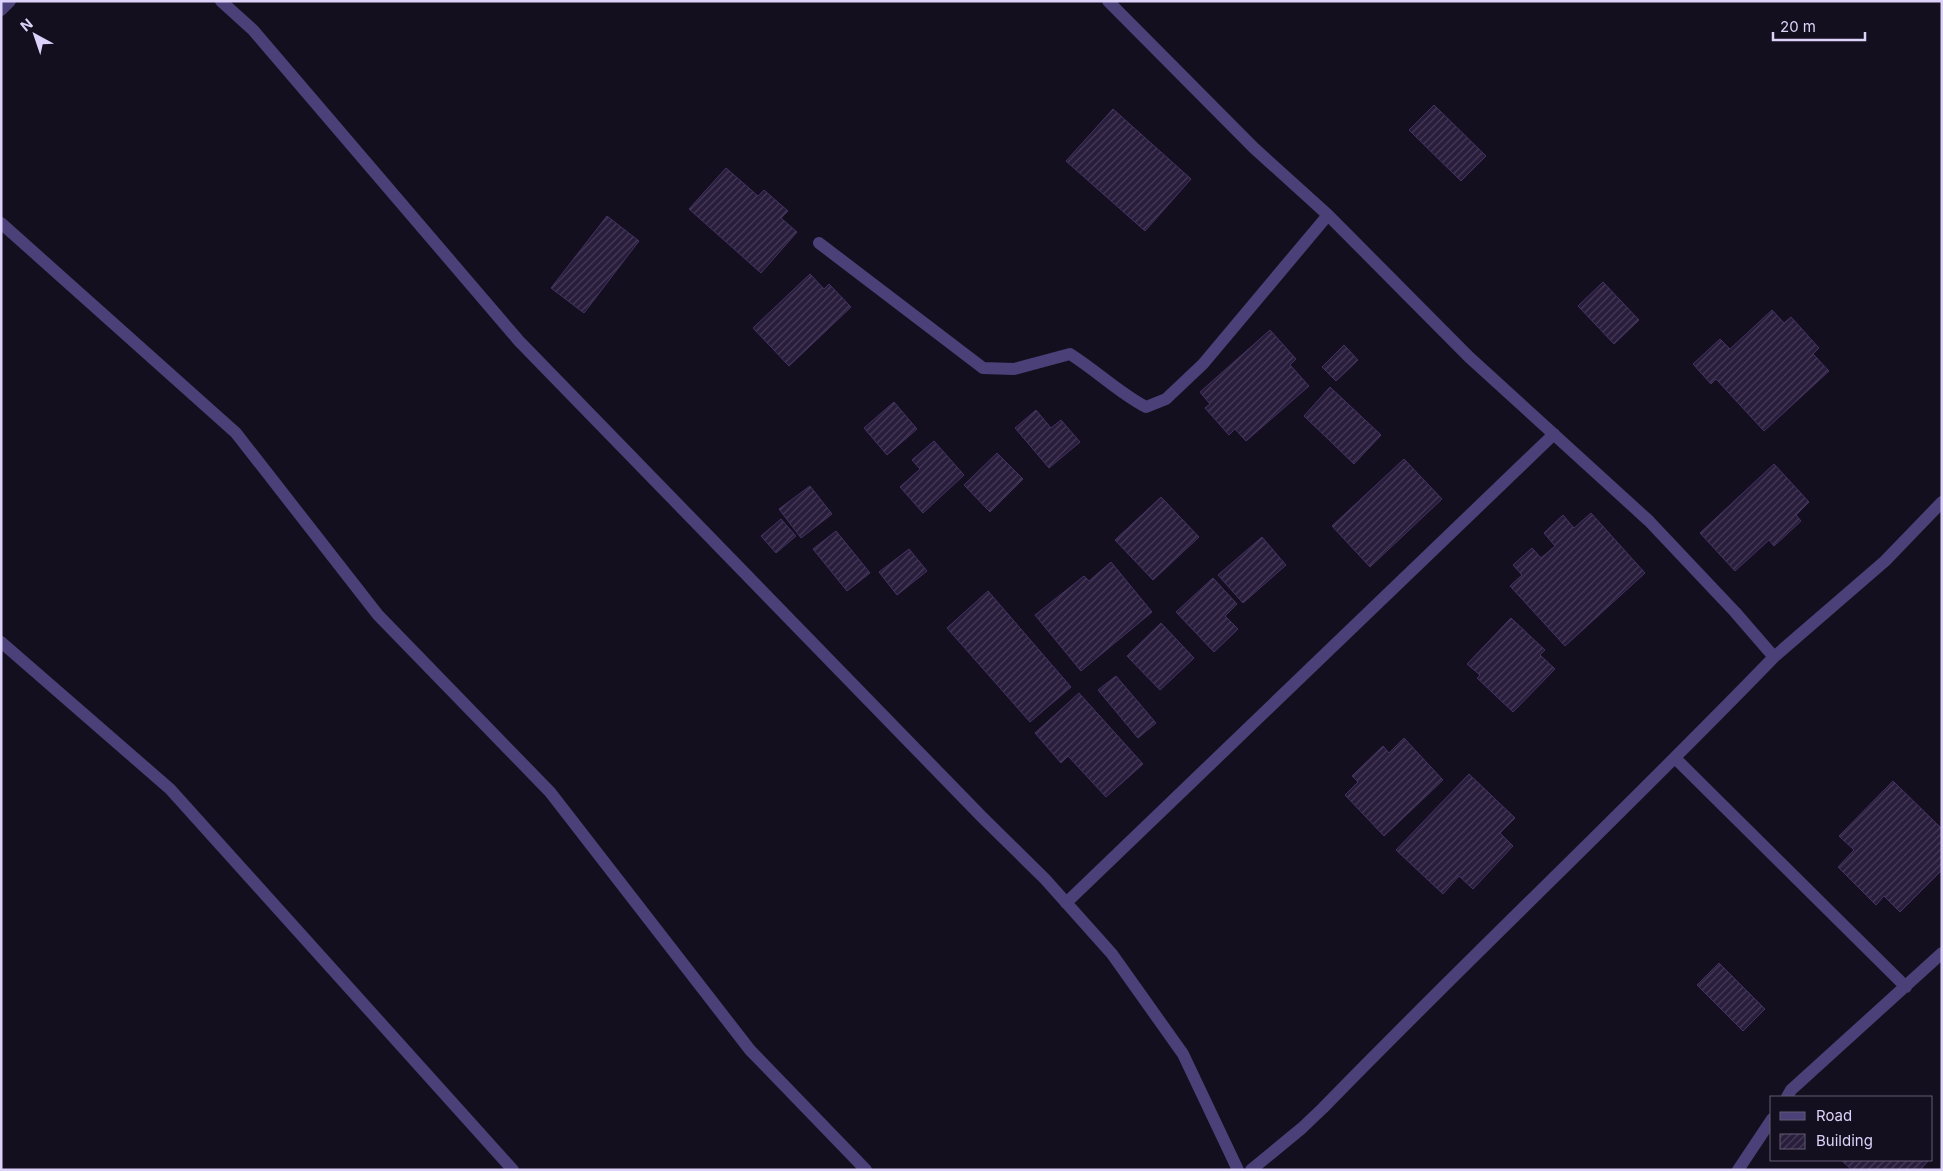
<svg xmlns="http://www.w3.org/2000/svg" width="1943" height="1171" viewBox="0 0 1943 1171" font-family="Inter,sans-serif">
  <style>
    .building { fill: url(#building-hatch); stroke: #453265 }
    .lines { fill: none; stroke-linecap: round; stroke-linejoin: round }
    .minor { stroke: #4b4077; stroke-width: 12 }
  </style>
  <defs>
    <pattern id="building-hatch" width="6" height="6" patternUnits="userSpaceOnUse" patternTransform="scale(1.25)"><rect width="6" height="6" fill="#291d3c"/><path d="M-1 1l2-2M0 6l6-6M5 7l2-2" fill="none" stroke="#483d59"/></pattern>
  </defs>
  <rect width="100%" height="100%" fill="#140f1e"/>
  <path class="building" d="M1434,105L1486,156L1461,181L1409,130Z
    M1113,109L1191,179L1145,231L1066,161Z
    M726,168L758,196L764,190L788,211L781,218L797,232L761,273L689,209Z
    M607,216L639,241L584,313L551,288Z
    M810,274L824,289L829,284L851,307L789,366L753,328Z
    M1603,282L1639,320L1614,344L1578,306Z
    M1772,310L1784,323L1791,317L1819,348L1813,354L1829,371L1764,431L1716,379L1711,384L1693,364L1720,339L1730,349Z
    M1270,330L1296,359L1290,365L1309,386L1246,441L1235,429L1229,435L1205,408L1210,404L1200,392Z
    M1344,345L1358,360L1336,381L1322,367Z
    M1330,387L1381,435L1354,464L1304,416Z
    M894,402L917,429L887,455L864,428Z
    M1036,410L1051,428L1061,420L1080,442L1049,468L1015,428Z
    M934,441L964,475L923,513L900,487L920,469L912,460Z
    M997,453L1023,479L990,512L964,485Z
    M1404,459L1442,499L1370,567L1332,526Z
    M1774,464L1809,502L1796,515L1801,521L1774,546L1769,540L1735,571L1700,533Z
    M810,486L832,514L801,538L779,509Z
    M1161,497L1199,537L1153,580L1115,540Z
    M1591,513L1645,573L1565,646L1510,586L1522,575L1513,565L1532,548L1541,558L1555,546L1544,533L1563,515L1574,528Z
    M781,519L796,536L776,553L761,536Z
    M836,531L870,573L847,591L813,549Z
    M1262,537L1286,565L1243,603L1218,575Z
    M909,549L927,571L897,595L879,572Z
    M1111,562L1152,612L1081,671L1035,615L1084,576L1089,581Z
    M1213,578L1237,604L1225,616L1238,629L1214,652L1176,612Z
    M988,591L1071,687L1030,722L947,628Z
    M1511,618L1545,650L1540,655L1555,669L1513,712L1477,678L1480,675L1467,664Z
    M1161,623L1194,658L1160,690L1127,656Z
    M1116,676L1156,723L1138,738L1098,690Z
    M1079,693L1143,764L1106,797L1068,756L1061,763L1035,733Z
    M1404,738L1443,780L1384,836L1345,795L1358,782L1352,776L1383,746L1389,753Z
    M1469,774L1515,818L1500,833L1513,846L1473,889L1459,876L1443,894L1396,850Z
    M1893,781L1942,829V870L1900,912L1884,896L1876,905L1838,867L1854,850L1839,836Z
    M1719,963L1765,1009L1743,1031L1697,985Z
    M1841,1160H1927L1928,1161L1920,1170H1852Z"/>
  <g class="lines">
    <path class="minor" d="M221,1L253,30L519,341L982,817L1045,879L1112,954L1183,1054L1238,1170
      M1108,1L1254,148L1328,215L1469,357L1649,521L1735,612L1774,657C1626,810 1471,956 1323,1108L1302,1128L1251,1170
      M1,10L10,1
      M1,223L236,433L378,615L550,792L750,1050L866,1170
      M819,243L983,368L1014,369L1070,354C1097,371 1119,393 1146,407L1166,399L1203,364L1328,215
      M1,642L170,789L513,1170
      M1774,657L1885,561L1942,502
      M1676,759L1906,987
      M1066,903L1554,434
      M1787,1097L1791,1090L1942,953
      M1738,1170L1772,1119"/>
  </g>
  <rect width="1943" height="1171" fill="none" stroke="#ddd2f9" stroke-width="5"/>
  <rect x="1770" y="1096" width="162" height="65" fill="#140f1e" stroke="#645d76"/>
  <rect x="1780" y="1112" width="25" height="8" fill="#4b4077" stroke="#645d76"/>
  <text x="1816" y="1121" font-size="15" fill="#ddd2f9">Road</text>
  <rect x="1780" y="1134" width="25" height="15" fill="url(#building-hatch)" stroke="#645d76"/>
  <text x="1816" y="1146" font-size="15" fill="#ddd2f9">Building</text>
  <g transform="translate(35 35) rotate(320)" stroke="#140f1e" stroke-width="4" paint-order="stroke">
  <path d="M0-4L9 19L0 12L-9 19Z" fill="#ddd2f9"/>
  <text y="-8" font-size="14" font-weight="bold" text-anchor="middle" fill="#ddd2f9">N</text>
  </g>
  <path d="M1773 32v8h92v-8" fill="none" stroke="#ddd2f9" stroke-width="2.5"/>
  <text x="1780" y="32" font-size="15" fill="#ddd2f9" stroke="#140f1e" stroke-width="4" paint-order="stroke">20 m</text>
</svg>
